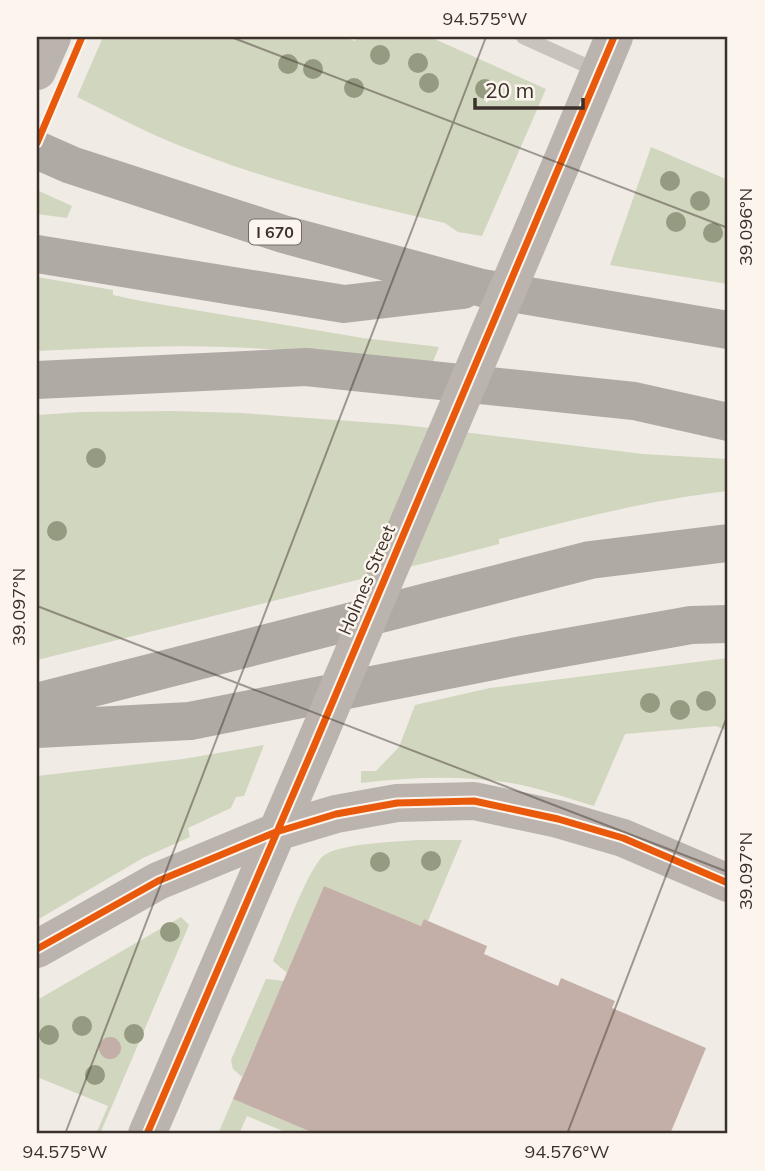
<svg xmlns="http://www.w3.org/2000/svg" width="765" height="1171" viewBox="0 0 765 1171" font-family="Mulish,sans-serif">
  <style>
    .green { fill: #d1d6bf }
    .building { fill: #c3afa7 }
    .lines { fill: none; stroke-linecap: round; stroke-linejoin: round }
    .lane { stroke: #c9c3be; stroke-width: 14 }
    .secondary { stroke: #bab3ae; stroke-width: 38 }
    .highway { stroke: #afaaa4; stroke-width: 38 }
    .secondary-bridge { stroke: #bab3ae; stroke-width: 38 }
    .cycleway-casing { stroke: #fbf5ee; stroke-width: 11 }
    .cycleway { stroke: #e8590c; stroke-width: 7 }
    .tree { fill: #959b80 }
    .ticks { fill: none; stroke: #3b302b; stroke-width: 2; stroke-opacity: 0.45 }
    .labels { text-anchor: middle; stroke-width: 5; stroke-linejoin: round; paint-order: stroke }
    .shield { fill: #fbf5ee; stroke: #756b66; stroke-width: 2 }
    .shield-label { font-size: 16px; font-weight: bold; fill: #3b302b }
    .street-label { font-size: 18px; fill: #3b302b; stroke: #fbf5ee }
    .neatline { fill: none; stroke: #3b302b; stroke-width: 2.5 }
    .ticks-label { font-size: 18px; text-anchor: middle; fill: #3b302b }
  </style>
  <rect width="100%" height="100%" fill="#f0ebe5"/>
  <path class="green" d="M103,37H345L355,41L358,37H430L546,89L482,236L458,232L445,223C356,203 268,181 183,147C147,133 112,114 77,97Z
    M651,147L728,180V284L610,265Z
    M37,190L72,206L67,218L37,214Z
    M37,277L113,290V295L141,301L363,338L439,347L432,364C363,357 294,349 224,347C162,345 99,348 37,351Z
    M173,411L241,413L404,425L643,454L728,459V491C649,500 576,519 499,539V544L453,556L37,660V415L82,412Z
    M728,658V731L716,726L625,734L594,806C567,798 539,788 511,783C461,775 411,777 361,783V771H376L399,747L415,705L490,688Z
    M264,745L244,796L236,797L231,808L188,828L190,837L143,858L37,920V776L183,759Z
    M418,840H462L428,921L424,920L421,926L324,886L287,973L273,961C282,941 310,862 326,854C347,843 393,842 418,840Z
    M181,917L189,925L100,1134H96L108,1106L37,1077V1000Z
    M266,979L284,981L242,1077L233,1069L231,1060Z
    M233,1099L316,1134H290L247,1116L239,1134H218Z"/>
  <path class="building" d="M324,886L421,926L424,919L428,921L487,946L484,954L558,986L561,978L615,1001L612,1008L706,1048L670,1134H316L233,1099Z
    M99 1048a11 11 0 1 1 22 0a11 11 0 1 1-22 0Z"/>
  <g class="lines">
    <path class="lane" d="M523,37L598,71"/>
    <path class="secondary" d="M37,71L52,37
      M561,164L614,37
      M37,949L158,881L276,832L336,814L397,803L474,801L558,819L623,838L728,883
      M147,1134L314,746"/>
    <path class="highway" d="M37,150L71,165L283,234L482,288L728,330
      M37,254L344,304L463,290
      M37,380L306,367L634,401L728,422
      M37,702L590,560L728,543
      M37,729L190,721L523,655L691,625L728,624"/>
    <path class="secondary-bridge" d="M314,746L561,164"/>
    <defs>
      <path id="cycleway" d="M37,143L82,37
        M37,949L158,881L276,832L336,814L397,803L474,801L558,819L623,838L728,883
        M147,1134L314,746L614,37"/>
    </defs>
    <use href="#cycleway" class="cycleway-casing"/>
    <use href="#cycleway" class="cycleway"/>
  </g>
  <g class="tree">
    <circle cx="380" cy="55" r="10"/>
    <circle cx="418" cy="63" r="10"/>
    <circle cx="288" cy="64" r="10"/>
    <circle cx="313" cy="69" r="10"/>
    <circle cx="429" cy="83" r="10"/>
    <circle cx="354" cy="88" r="10"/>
    <circle cx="485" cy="89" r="10"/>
    <circle cx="670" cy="181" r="10"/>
    <circle cx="700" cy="201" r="10"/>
    <circle cx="676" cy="222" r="10"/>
    <circle cx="713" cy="233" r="10"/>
    <circle cx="96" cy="458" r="10"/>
    <circle cx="57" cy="531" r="10"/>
    <circle cx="706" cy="701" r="10"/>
    <circle cx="650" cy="703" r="10"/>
    <circle cx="680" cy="710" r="10"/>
    <circle cx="431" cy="861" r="10"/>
    <circle cx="380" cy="862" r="10"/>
    <circle cx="170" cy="932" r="10"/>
    <circle cx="82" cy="1026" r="10"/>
    <circle cx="134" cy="1034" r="10"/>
    <circle cx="49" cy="1035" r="10"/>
    <circle cx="95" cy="1075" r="10"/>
  </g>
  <path class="ticks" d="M231,37L728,228M37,606L728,872M65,1134L486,37M567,1134L728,714"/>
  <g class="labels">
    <rect class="shield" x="249" y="219.5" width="52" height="25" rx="5"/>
    <g class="shield-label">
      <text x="275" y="238">I 670</text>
    </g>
    <g class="street-label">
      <text transform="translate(367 580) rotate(-67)" y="6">Holmes Street</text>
    </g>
  </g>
  <rect width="765" height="1171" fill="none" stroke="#fbf5ee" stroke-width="77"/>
  <path d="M475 98v10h108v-10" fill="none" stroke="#3b302b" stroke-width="3.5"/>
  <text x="485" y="98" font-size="21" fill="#3b302b" stroke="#fbf5ee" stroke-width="5" paint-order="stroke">20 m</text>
  <rect x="38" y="38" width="688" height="1094" class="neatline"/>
  <g class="ticks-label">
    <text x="485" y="25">94.575°W</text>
    <text transform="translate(746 227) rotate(-90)" y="6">39.096°N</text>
    <text transform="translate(19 607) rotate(-90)" y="6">39.097°N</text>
    <text transform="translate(746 871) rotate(-90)" y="6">39.097°N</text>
    <text x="65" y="1158">94.575°W</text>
    <text x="567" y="1158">94.576°W</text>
  </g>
</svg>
